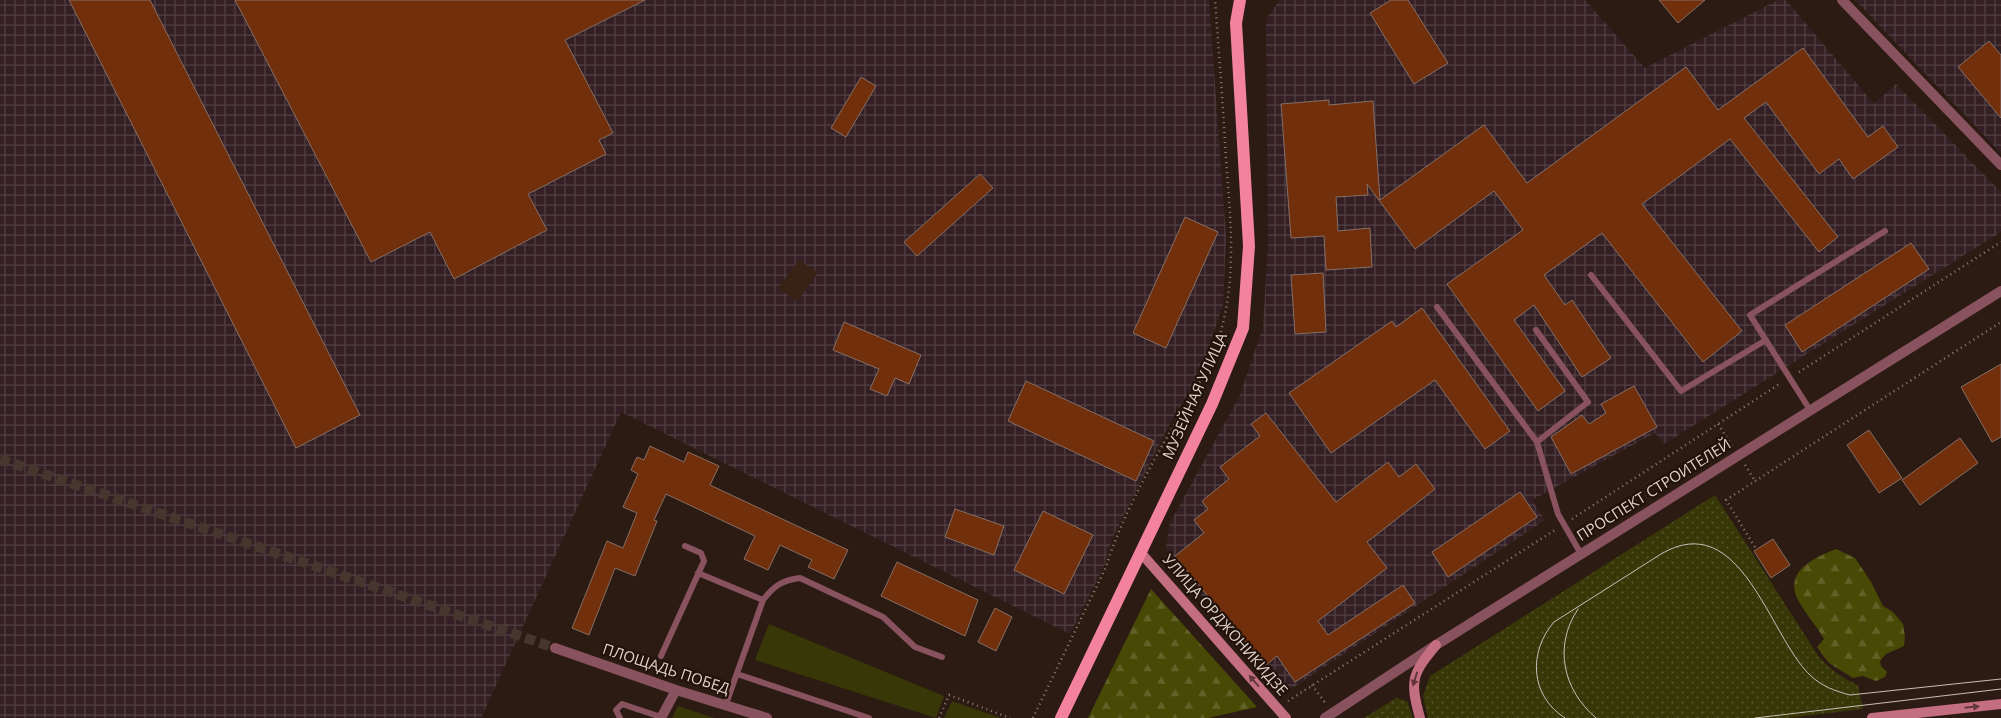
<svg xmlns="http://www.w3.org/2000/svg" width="2001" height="718" viewBox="0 0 2001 718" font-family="'Open Sans',sans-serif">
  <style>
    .industrial { fill: url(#industrial-grid) }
    .built { fill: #382115 }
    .grass { fill: url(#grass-dots) }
    .forest { fill: url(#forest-firs) }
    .park { fill: #373707 }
    .building { fill: #712f0b; stroke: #856f66 }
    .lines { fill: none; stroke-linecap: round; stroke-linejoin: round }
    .minor-tunnel { stroke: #47362e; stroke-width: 10; stroke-dasharray: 10 5; stroke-linecap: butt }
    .path { stroke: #8c7e77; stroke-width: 2.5; stroke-dasharray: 1 4; stroke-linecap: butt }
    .service { stroke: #88525e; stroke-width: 6 }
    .minor { stroke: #88525e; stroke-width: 10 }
    .tertiary { stroke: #88525e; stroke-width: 10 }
    .secondary { stroke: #c46e82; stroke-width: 10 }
    .primary { stroke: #f3829e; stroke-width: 12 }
    .tram { stroke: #cabdb7; stroke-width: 1 }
    .oneway { fill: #633739 }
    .labels { text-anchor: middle; stroke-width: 4.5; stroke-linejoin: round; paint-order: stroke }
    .street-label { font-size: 15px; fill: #ded2cc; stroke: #221209 }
  </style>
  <defs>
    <pattern id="industrial-grid" width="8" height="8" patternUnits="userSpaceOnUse" patternTransform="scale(1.25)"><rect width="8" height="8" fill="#342024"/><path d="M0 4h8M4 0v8" fill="none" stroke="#514043"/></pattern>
    <pattern id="grass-dots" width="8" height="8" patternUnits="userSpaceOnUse" patternTransform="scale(1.25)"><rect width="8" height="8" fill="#373707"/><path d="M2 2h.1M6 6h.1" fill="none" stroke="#54532a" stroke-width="1.8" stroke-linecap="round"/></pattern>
    <pattern id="forest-firs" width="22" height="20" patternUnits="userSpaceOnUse" patternTransform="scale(1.25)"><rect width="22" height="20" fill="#484905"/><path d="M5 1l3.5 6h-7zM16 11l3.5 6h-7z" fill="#626228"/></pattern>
  </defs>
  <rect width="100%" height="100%" fill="#2c1b12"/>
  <path class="industrial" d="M0,0H1209L1226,237L1223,305L1200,373L1167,429L1112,539L1104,566L1070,634L621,412L481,718H0Z
    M1280,0H1585L1645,68L1778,0H1786L1874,104L1896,84L2001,192V232L1664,444L1655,433L1532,500L1545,520L1285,693L1172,561L1166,547L1170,523L1240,395L1263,327L1268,242L1266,19Z
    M1855,0H2001V153Z"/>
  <path class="built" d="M799,260L818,273L797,302L778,288Z"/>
  <path class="grass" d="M1715,495L1819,657C1831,670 1842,678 1858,685L1863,709L1787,718H1428L1423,696L1430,676Z
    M1396,698L1407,701L1413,718H1364Z"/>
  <path class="forest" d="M1836,549L1855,558L1871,582L1883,606L1893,612L1903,624L1905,637L1904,646L1886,654L1880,661L1881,666L1887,672L1885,677L1876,681L1863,676L1853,678L1829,663L1817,647L1824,639C1816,625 1805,613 1798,600C1783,571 1816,557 1836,549Z
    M1151,589L1257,707L1208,718H1088Z"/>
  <path class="park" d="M769,624L944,696L936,718L755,660Z
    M952,701L1001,718H944Z
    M678,706L714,718H672Z"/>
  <path class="building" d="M69,0H150L360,415L296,448Z
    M235,0H645L565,40L613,133L599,140L606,154L528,194L547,230L454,279L430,232L371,262Z
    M1391,0H1408L1448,63L1414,84L1370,13Z
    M1659,0H1705L1678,23Z
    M1989,41L2001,55V118L1958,67Z
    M1803,48L1868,137L1883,126L1898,147L1853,179L1839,159L1819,174L1766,102L1744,118L1838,237L1819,252L1730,139L1642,204L1742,331L1703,362L1602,233L1544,275L1565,305L1572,300L1611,358L1582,377L1534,305L1514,320L1565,391L1538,411L1447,284L1523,230L1494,191L1415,249L1367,184L1368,195L1336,197L1338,231L1370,228L1372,267L1326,270L1324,236L1291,238L1281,104L1329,100V105L1373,101L1380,200L1484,125L1527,183L1686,67L1718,110Z
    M861,77L876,86L846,137L831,128Z
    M980,174L993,188L917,256L904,242Z
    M1185,217L1218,232L1166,348L1133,333Z
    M1911,243L1929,269L1802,352L1785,325Z
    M1323,273L1326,332L1295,334L1291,275Z
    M1422,308L1510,431L1485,449L1435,380L1331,453L1289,393L1392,321L1396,327Z
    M844,322L921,355L909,384L895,378L887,396L870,389L879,369L833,350Z
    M2001,364V437L1992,442L1961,387Z
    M1026,381L1154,441L1136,481L1008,421Z
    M1634,386L1657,427L1571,474L1551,437L1582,415L1589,424L1606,413L1601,404Z
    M1266,413L1336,502L1388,462L1399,477L1416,464L1435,489L1367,542L1387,568L1318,621L1328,635L1403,585L1415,603L1295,682L1277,656L1265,666L1175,556L1204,533L1194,520L1208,509L1202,501L1229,479L1220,467L1260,436L1251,424Z
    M1869,430L1902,478L1879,493L1847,445Z
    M1960,438L1978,463L1920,505L1902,480Z
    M650,446L684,462L688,452L719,466L710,485L848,550L834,579L808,567L812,560L780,545L768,570L744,559L755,536L666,494L654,520L657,521L635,576L615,568L589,635L572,628L607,541L623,548L637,513L623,507L638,474L631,470L637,457L644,460Z
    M1520,492L1537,517L1448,577L1432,552Z
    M955,509L1004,526L994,555L945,537Z
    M1043,511L1093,535L1064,594L1014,570Z
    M1773,539L1790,565L1771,578L1754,551Z
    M897,562L978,600L965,636L881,596Z
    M995,608L1012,617L996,651L978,642Z"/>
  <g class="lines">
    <path class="minor-tunnel" d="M0,459L555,648"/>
    <path class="path" d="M1799,372L2001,242
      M1718,424L1732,446
      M1745,465L1755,481
      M1572,519L1781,383
      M1755,547L1726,500L2001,322
      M1312,685L1326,704
      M1288,701L1555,530
      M939,718L949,695L1010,718
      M1033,718L1106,567C1120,521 1149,468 1173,427C1187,402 1205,377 1215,350C1238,286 1231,225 1226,159C1223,106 1219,53 1215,0"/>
    <path class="service" d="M1591,275L1681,391L1766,340
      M1437,307L1537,442L1558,514L1581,554
      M1536,330L1588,402L1537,442
      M1810,410L1750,315L1885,231
      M698,573L763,600
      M661,656L704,561L701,553L685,546
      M737,674L869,718
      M726,704L763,600C774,586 782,580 800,578L883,617L915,647L942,657
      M620,718L616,710L622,704L661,717"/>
    <path class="minor" d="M555,648L676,690L767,718
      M661,718L676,690"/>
    <path class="tertiary" d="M1842,0L2001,165
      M1325,718L1436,645L2001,291"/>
    <path class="secondary" d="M1141,553L1286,718
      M1420,718C1410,681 1411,675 1436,645
      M1872,718L2001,704"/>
    <path class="primary" d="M1061,718L1212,404L1243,328L1249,246L1236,23L1240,0"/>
    <path class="tram" d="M1578,609C1553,646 1563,690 1596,718
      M1565,718C1530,696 1528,652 1554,622L1661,554C1741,507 1769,636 1810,675C1821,686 1835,691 1850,695L2001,679
      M1755,718L2001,689"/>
  </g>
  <defs><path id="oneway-solid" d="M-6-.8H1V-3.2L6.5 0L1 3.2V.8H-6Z" transform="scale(1.25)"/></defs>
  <g class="oneway">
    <use href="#oneway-solid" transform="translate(1415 679) rotate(107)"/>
    <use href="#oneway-solid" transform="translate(1254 681) rotate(-131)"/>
    <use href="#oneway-solid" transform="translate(1972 707) rotate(-6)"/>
  </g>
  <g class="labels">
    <g class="street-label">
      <text transform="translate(1195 396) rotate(-66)" y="5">МУЗЕЙНАЯ УЛИЦА</text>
      <text transform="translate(1654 490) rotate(-32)" y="5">ПРОСПЕКТ СТРОИТЕЛЕЙ</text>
      <text transform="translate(1225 625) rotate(49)" y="5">УЛИЦА ОРДЖОНИКИДЗЕ</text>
      <text transform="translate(666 669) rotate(18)" y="5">ПЛОЩАДЬ ПОБЕД</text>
    </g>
  </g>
</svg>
